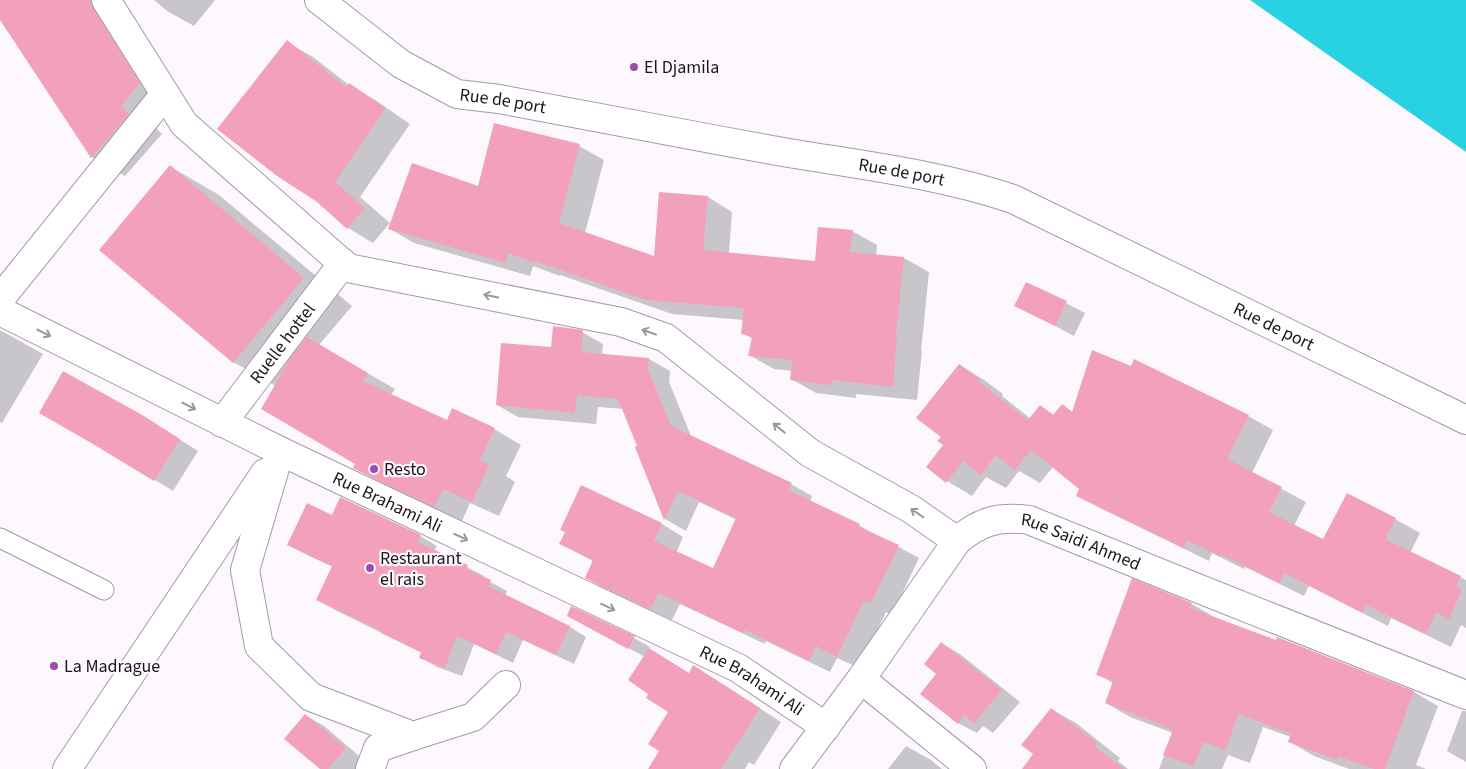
<svg xmlns="http://www.w3.org/2000/svg" width="1466" height="769" viewBox="0 0 1466 769" font-family="'Source Sans 3',sans-serif">
  <style>
    .water { fill: #29d2e3 }
    .shadow { fill: #0003 }
    .building { fill: #f3a0ba }
    .lines { fill: none; stroke-linecap: round; stroke-linejoin: round }
    .service-casing { stroke: #a896b0; stroke-width: 21 }
    .minor-casing { stroke: #a896b0; stroke-width: 30 }
    .tertiary-casing { stroke: #a896b0; stroke-width: 30 }
    .service { stroke: #fff; stroke-width: 19 }
    .minor { stroke: #fff; stroke-width: 28 }
    .tertiary { stroke: #fff; stroke-width: 28 }
    .oneway { stroke: #99969a }
    .poi-dot { fill: #a347b1; stroke: #fcf8fe; stroke-width: 2 }
    .labels { text-anchor: middle; stroke-width: 4.5; stroke-linejoin: round; paint-order: stroke }
    .poi-label { font-size: 18px; fill: #1c151f; stroke: #fcf8fe; text-anchor: start }
    .street-label { font-size: 18px; fill: #1c151f; stroke: #fcf8fe }
  </style>
  <rect width="100%" height="100%" fill="#fcf8fe"/>
  <path class="water" d="M1250,0H1466V152Z"/>
  <path class="shadow" d="M0,0H117L173,103L154,126L162,134L125,176L92,157L0,18Z
    M154,0H215L194,26L167,11Z
    M287,42L313,57L349,85L375,100L410,124L360,197L390,223L373,243L348,228Z
    M579,146L604,160L585,233L655,258L708,197L732,212L729,253L816,262L852,231L877,245L876,256L904,258L929,272L921,351H922L917,400L856,394V398L816,393L791,379L792,371L774,369L749,355L753,339L743,333L744,320L672,314L560,275V276L533,266L530,276L414,243L390,229L479,187Z
    M171,167L219,195L352,306L319,345L395,389L391,395L447,422L494,429L521,445L506,476L515,482L499,516L470,503L462,521L381,483L354,468L356,463L276,386L233,362Z
    M1066,303L1085,313L1074,336L1015,305Z
    M0,330L43,354L2,423L0,422Z
    M582,332L603,344L602,355L649,359L670,371L669,382L691,436L791,484L812,496L810,502L860,526L919,558L892,615L886,612L859,668L837,658L830,672L766,641L765,644L680,604L672,620L607,590L586,578L594,562L561,544L566,532L581,487L662,524L683,537L676,553L714,570L737,520L699,502L686,531L665,519L637,447L639,446L624,409L598,407L596,424L518,417L497,405L552,348Z
    M960,365L984,380L1003,394L1002,396L1031,419L1041,407L1054,415L1062,405L1073,412L1248,416L1273,430L1252,473L1306,502L1294,526L1324,540L1395,519L1420,533L1410,553L1466,580V628L1461,625L1451,647L1391,618L1388,626L1309,586L1304,596L1245,567L1244,569L1212,553L1209,561L1102,509L1077,495L1080,489L1053,467L1040,483L1019,471L1006,488L986,477L972,496L947,481L945,445L942,437Z
    M163,429L198,451L173,491L99,446Z
    M332,516L420,536L437,546L434,551L467,567L484,576L483,578L507,591L505,596L570,627L586,637L574,664L523,640L513,663L474,644L462,676L437,667L420,657L422,653L335,610L318,600L333,567L305,554L289,545Z
    M1192,604L1216,618L1276,642L1278,638L1414,692L1438,706L1416,765L1426,769H1349L1314,756L1290,742L1291,737L1263,727L1250,763L1228,755L1222,769H1159L1173,733L1130,717L1106,703L1113,683L1097,674Z
    M572,608L634,638L650,647L649,649L690,674L716,680L781,722L754,765L749,762L745,769H649L661,751L669,712L650,693L645,657L584,624Z
    M941,643L960,654L1020,702L993,733L983,726L977,733L958,723Z
    M1051,709L1076,723L1120,758L1118,761L1128,769H1023L1035,754Z
    M1462,711H1466V762L1447,751Z
    M305,715L324,726L364,760L356,769H322Z
    M906,746L931,760L942,769H888Z"/>
  <path class="building" d="M0,0H90L93,8L140,83L121,106L129,114L91,158L0,20Z
    M287,40L346,87L349,83L386,108L335,182L365,208L347,229L317,202L277,176L217,129Z
    M494,123L580,144L559,223L654,256L659,192L708,196L703,250L815,261L818,227L853,230L850,252L904,257L896,335L897,336L893,387L832,380L831,385L790,380L792,360L748,356L752,337L741,334L744,308L646,300L535,261V263L508,253L506,263L388,229L412,163L478,186Z
    M170,165L304,278L233,363L99,250Z
    M1026,282L1067,301L1055,326L1014,306Z
    M553,326L583,330L581,352L649,358L648,369L671,426L792,483L788,490L860,524L859,527L899,545L871,603L864,601L837,657L816,646L809,661L745,630L743,633L659,593L650,609L585,578L593,560L559,544L565,532L560,530L581,485L662,523L654,541L713,568L736,518L678,491L664,520L635,447L637,446L618,399L577,395L575,413L496,405L501,343L551,347Z
    M307,337L368,373L363,381L447,420L452,408L495,428L480,460L489,465L472,502L443,489L434,507L353,468L355,464L261,409L291,357Z
    M1092,350L1131,366L1134,359L1249,415L1227,459L1282,487L1269,512L1323,539L1347,493L1396,518L1385,539L1461,576L1456,587L1462,590L1449,619L1436,612L1426,634L1366,605L1363,613L1284,573L1279,583L1220,554L1219,556L1187,540L1184,548L1076,496L1079,489L1031,450L1015,470L996,455L981,475L963,461L946,483L926,467L943,445L937,441L941,437L916,418L959,364L979,379L978,381L1028,420L1040,405L1053,415L1062,404L1072,412Z
    M63,371L144,416L180,439L154,481L93,444L39,413Z
    M340,497L421,535L417,542L468,565L466,569L491,580L488,586L570,626L556,655L506,632L496,654L457,636L445,668L419,658L421,652L381,633L382,631L316,600L332,566L287,545L307,503L332,515Z
    M1132,578L1192,603L1190,608L1276,640L1277,637L1414,691L1385,769H1374L1338,756L1337,760L1288,742L1291,734L1239,714L1225,750L1203,742L1194,766L1163,755L1173,730L1164,727L1165,726L1105,703L1113,681L1096,675Z
    M571,606L635,636L628,649L567,616Z
    M941,642L1002,690L974,723L964,715L958,724L920,694L936,674L924,664Z
    M649,648L689,673L693,665L760,708L721,769H648L659,751L648,744L668,712L646,698L648,694L628,680Z
    M1051,708L1097,743L1094,746L1124,769H1022L1033,754L1021,745Z
    M305,714L346,748L328,769H320L284,739Z"/>
  <g class="lines">
    <defs>
      <path id="service" d="M0,538L104,590"/>
      <g id="minor">
        <path d="M106,0L184,124L348,268L621,322L666,338L810,453L911,509L957,541"/>
        <path id="s1" d="M319,0L401,64L457,94L499,99C593,116 688,135 783,152C860,165 939,174 1013,199L1466,420"/>
        <path d="M0,299L165,94"/>
        <path id="s2" d="M0,311L280,451L738,668L826,727"/>
        <path id="s3" d="M222,423L343,263"/>
        <path d="M280,451L245,570L259,646L311,697L413,736L473,717L506,685"/>
        <path d="M861,679L972,769"/>
        <path d="M67,769L265,473"/>
        <path d="M370,769L378,748L413,736"/>
      </g>
      <g id="tertiary">
        <path id="s4" d="M794,769L861,679L957,541C980,521 999,516 1029,520L1182,582L1466,695"/>
      </g>
    </defs>
    <use href="#service" class="service-casing"/>
    <use href="#minor" class="minor-casing"/>
    <use href="#tertiary" class="tertiary-casing"/>
    <use href="#service" class="service"/>
    <use href="#minor" class="minor"/>
    <use href="#tertiary" class="tertiary"/>
  </g>
  <defs><path id="oneway-shaft" d="M-6 0H5M1.5-3L5.5 0L1.5 3" fill="none" stroke-width="1.6" stroke-linecap="round" stroke-linejoin="round" transform="scale(1.25)"/></defs>
  <g class="oneway">
    <use href="#oneway-shaft" transform="translate(491 296) rotate(-169)"/>
    <use href="#oneway-shaft" transform="translate(649 332) rotate(-161)"/>
    <use href="#oneway-shaft" transform="translate(44 333) rotate(27)"/>
    <use href="#oneway-shaft" transform="translate(189 406) rotate(27)"/>
    <use href="#oneway-shaft" transform="translate(779 428) rotate(-141)"/>
    <use href="#oneway-shaft" transform="translate(917 513) rotate(-146)"/>
    <use href="#oneway-shaft" transform="translate(461 537) rotate(25)"/>
    <use href="#oneway-shaft" transform="translate(608 607) rotate(25)"/>
  </g>
  <g class="poi-dot">
    <circle cx="634" cy="67" r="5"/>
    <circle cx="374" cy="469" r="5"/>
    <circle cx="370" cy="568" r="5"/>
    <circle cx="54" cy="666" r="5"/>
  </g>
  <g class="labels">
    <g class="poi-label">
      <text x="644" y="73">El Djamila</text>
      <text x="384" y="475">Resto</text>
      <text x="380" y="564">Restaurant<tspan x="380" dy="21">el rais</tspan></text>
      <text x="64" y="672">La Madrague</text>
    </g>
    <g class="street-label">
      <text dy="6" stroke="none"><textPath href="#s1" startOffset="214">Rue de port</textPath></text>
      <text dy="6" stroke="none"><textPath href="#s1" startOffset="619">Rue de port</textPath></text>
      <text dy="6" stroke="none"><textPath href="#s1" startOffset="1024">Rue de port</textPath></text>
      <text dy="6" stroke="none"><textPath href="#s3" startOffset="100">Ruelle hottel</textPath></text>
      <text dy="6" stroke="none"><textPath href="#s2" startOffset="432">Rue Brahami Ali</textPath></text>
      <text dy="6" stroke="none"><textPath href="#s4" startOffset="414">Rue Saidi Ahmed</textPath></text>
      <text dy="6" stroke="none"><textPath href="#s2" startOffset="838">Rue Brahami Ali</textPath></text>
    </g>
  </g>
</svg>
